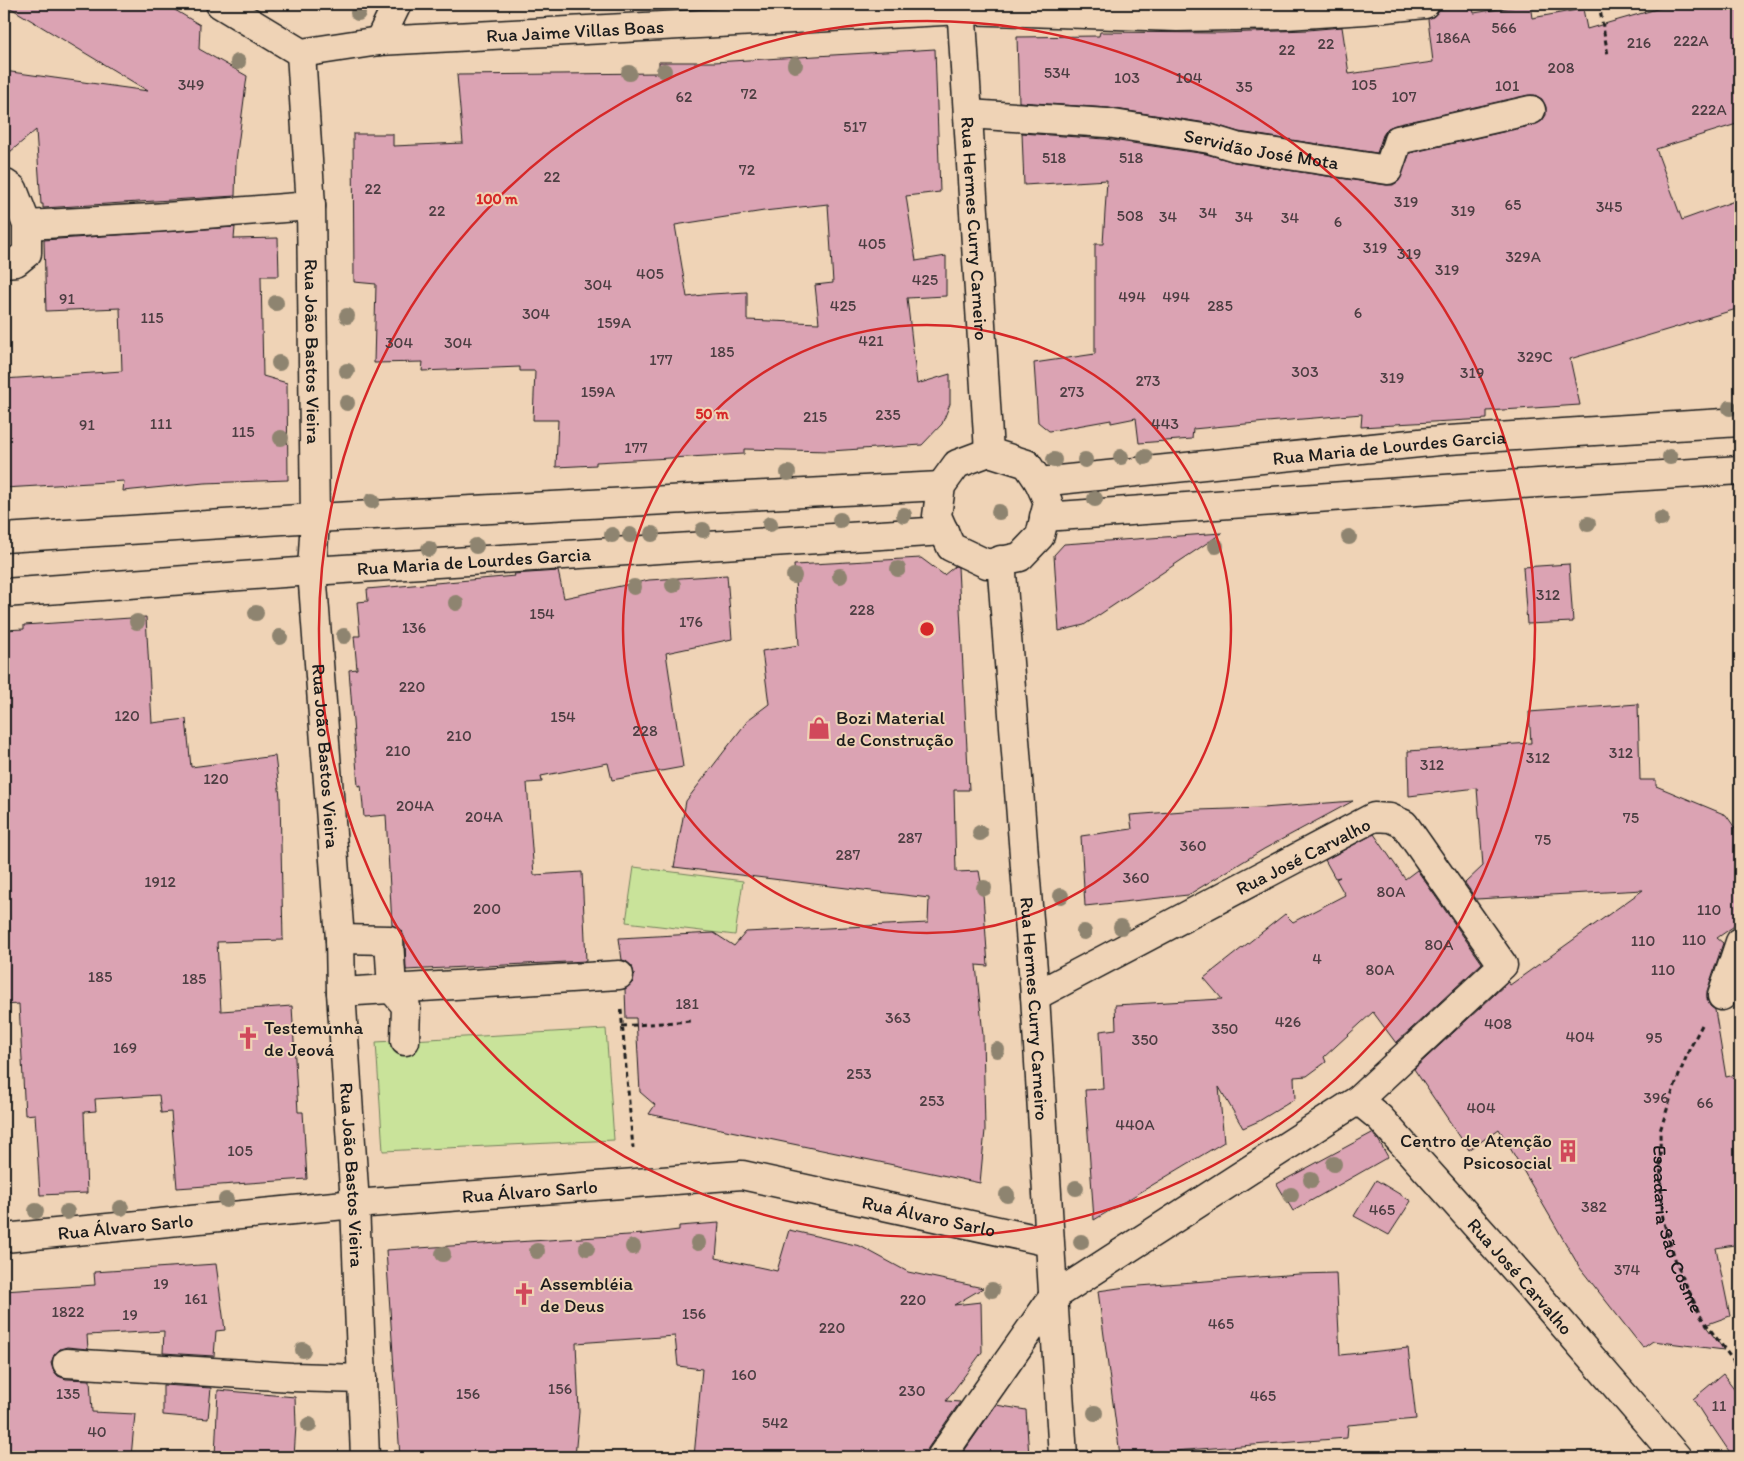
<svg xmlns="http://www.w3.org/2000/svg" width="1744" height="1461" viewBox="0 0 1744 1461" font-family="Itim,sans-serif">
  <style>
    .green { fill: #c9e39a; stroke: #72805b }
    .building { fill: #dba3b3; stroke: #1c1c1c; fill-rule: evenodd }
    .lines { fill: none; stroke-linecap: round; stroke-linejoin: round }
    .minor-casing { stroke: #1c1c1c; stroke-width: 31 }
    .path { stroke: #1c1c1c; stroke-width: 3; stroke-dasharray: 5 4; stroke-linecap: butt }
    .minor { stroke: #efd3b6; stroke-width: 28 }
    .tree { fill: #8e846f }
    .ring { fill: none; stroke: #d62828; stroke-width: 2.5 }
    .labels { text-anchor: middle; stroke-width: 4; stroke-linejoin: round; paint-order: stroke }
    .number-label { font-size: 16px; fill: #4c3e42 }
    .street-label { font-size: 19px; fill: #1c1c1c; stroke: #efd3b6 }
    .poi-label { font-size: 19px; fill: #1c1c1c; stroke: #efd3b6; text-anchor: start }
    .centre { fill: #d62828; stroke: #efd3b6; stroke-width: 2.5 }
    .ring-label { font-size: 15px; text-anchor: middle; font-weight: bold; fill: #d62828; stroke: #efd3b6; stroke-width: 4; stroke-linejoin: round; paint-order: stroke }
  </style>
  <rect width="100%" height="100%" fill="#efd3b6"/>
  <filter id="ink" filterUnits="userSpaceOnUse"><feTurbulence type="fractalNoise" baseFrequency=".02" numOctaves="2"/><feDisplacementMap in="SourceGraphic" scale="10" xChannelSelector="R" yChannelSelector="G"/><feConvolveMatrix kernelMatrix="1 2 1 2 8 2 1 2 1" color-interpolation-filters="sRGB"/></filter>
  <g filter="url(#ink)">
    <path class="green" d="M634,867L743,881L735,935L626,922Z
      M606,1029L614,1140L383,1151L376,1042Z"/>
    <path class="building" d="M4,4H165L200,25L199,49L247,76L236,161L235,196L43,208V204H41L36,130L4,157V71L148,91Z
      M1530,4L1532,18L1583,9L1587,29L1674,4H1740V123L1656,149L1682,220L1740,199V308L1570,359L1580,405L1487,411V419L1395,424V425L1361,427L1362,414L1267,422L1193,429L1192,439L1139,443L1136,418L1111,423V420L1049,431L1038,422L1034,363L1095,354V244H1103L1107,180L1024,185L1022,133L1105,139L1206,154L1234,162L1386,185H1393L1399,181L1410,153L1534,125L1542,121L1546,115V107L1542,99L1535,95H1528L1395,125L1388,128L1383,135L1377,153L1239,132L1213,124L1109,108L1019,102L1017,37L1099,36L1100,32L1221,33L1308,30L1342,27L1349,74L1433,62L1428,19L1434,16L1439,9L1472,5L1474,13Z
      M935,49L940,192L906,196L916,261L946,256V296L907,298L917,384L950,374V404L942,424L922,445L830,451L744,449V454L596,462V465L556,467L558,420H533L535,371H520V367L422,371L423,362L374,363L376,284L354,282L353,134H393V146L463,143L457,75L659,73V62H714ZM828,204L833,283L815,285L819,323L747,320V292L711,294L687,297L675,225L764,211Z
      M235,227L234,239L278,238L279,276H261L263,376L287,383L288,480L204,483L123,491L124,481L4,488V379L122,371L120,308L46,311L44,240Z
      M1222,533L1084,625L1059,631L1054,555L1064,544Z
      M921,558L944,575L955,566L958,567L969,790H954L956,872L979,871L983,894L988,966L976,965L983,1035L985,1130L980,1183L649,1114L655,1105L640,1092L636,1018H626L625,989L633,982L634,974L632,966L626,961L622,960L619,938L714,933L734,946L746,932L928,923L929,898L674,867L686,801L749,719L769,704L762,651L799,645L794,565Z
      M1569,564L1573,622L1527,624L1523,567Z
      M558,571L564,598L649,580L727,575L732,639L666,653L683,767L612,780L608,763L541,776L542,782L527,783L534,875L582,872L586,961L406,970L405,939L402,932L397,927L392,925L386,815L364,817L361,785L358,786L349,670L357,669L354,636H360L357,602L368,601L367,589L515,576L514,574Z
      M146,617L152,723L186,719L191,767L275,756L280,797L283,940L217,942L221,1011L292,1006L298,1112H303L307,1179L177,1188L171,1112L161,1113L159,1095L95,1099L96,1111L84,1112L87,1193L40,1195L35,1114L25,1115L19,1004L4,1005V630L24,629V625Z
      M1638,704L1640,780H1656V786L1726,815L1740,835V922L1717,938L1723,943L1707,991V999L1710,1006L1715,1010L1726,1077L1740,1074V1244L1716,1248L1730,1316L1705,1325L1724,1350L1653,1341L1643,1348L1580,1268L1499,1129L1469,1150L1414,1069L1508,982L1510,985L1643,890L1476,899L1465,883L1483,866L1477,788L1409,796L1408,751L1531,743L1529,712Z
      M1353,801L1264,849L1188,895L1085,906L1081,836L1132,829L1130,815L1198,810L1263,808Z
      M1374,834L1405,879L1417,870L1482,963L1396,1043L1373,1012L1324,1057L1326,1062L1307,1076L1294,1077L1295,1099L1259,1121L1243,1128L1219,1087L1224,1142L1094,1220L1085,1090L1103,1089L1100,1031L1116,1029L1115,1005L1222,999L1204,978L1285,914L1293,922L1345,895L1336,879L1340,877L1335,878L1325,860Z
      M1372,1133L1379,1141L1388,1157L1293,1211L1277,1184Z
      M1376,1180L1411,1201L1389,1235L1354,1216Z
      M719,1223L716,1258L777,1271L789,1230L860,1246L908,1272L983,1288L954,1305L981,1302L982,1352L946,1401L960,1402L928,1448L926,1457H694L702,1369L678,1366L675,1336L576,1343L579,1412L575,1457H400L386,1250L645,1234L679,1230V1226Z
      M216,1264L225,1330L216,1331L214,1356L163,1353L164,1331L87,1335L88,1349L67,1347L60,1349L54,1355L51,1363L53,1370L58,1376L66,1379L90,1380L92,1412L135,1414L131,1457H4V1291L95,1285L94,1272Z
      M1336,1273L1340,1355L1408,1348L1416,1419L1348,1425L1347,1438L1120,1455L1098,1291L1126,1287L1299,1274Z
      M1723,1374L1740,1396V1457H1733L1712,1426L1711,1427L1693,1399Z
      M163,1385L211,1388L208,1419L163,1415Z
      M218,1390L295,1397L296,1425L294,1457H215Z
      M996,1405L1026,1410L1029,1457H960Z"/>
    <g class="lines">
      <defs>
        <g id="minor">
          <path id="s2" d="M220,4L301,53L379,41L962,10L1177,17L1286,15L1365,10L1425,4"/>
          <path id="s3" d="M961,4L989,452"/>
          <path d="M379,41L397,4"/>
          <path id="s4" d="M301,53L311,206L315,518L312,571L340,939L341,992L355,1204L365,1457"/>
          <path id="s5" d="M968,114L1107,123L1210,139L1236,147L1388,170L1398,140L1531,110"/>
          <path d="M4,183L13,189L27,225V253L16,262L4,263"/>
          <path d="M27,225L152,218L311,206"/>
          <path d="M989,452L1027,464L1039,482L1048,502L1040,536L1020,557L987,564L951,547L937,516L941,486L957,464Z"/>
          <path id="s6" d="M1039,482L1449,440L1740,422"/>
          <path d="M1044,517L1459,488L1740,470"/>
          <path d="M4,538L315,518L941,486"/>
          <path id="s7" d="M1001,560L1035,996L1063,1457"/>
          <path id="s8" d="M4,593L312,571L944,531"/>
          <path d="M340,939L389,940L392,989L406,1006L405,1041"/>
          <path d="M341,992L619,975"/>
          <path d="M1722,996L1740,942"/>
          <path id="s9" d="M1358,1100L1380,1118L1529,1285L1677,1457"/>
          <path id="s10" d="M4,1238L355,1204L742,1175L1049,1242"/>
          <path d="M67,1363L292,1377L362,1379"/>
          <path d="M941,1457L1053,1297L1358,1100L1503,965L1404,824L1390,818L1374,817L1035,996"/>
        </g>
      </defs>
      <use href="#minor" class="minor-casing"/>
      <g class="path">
        <path d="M1599,4L1608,55"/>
        <path d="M621,1010L633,1148"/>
        <path id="s1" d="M1702,1025L1689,1050L1674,1088L1660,1131L1661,1187L1663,1220L1677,1265L1701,1317L1740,1370"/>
        <path d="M622,1026L690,1021"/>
      </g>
      <use href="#minor" class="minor"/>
    </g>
    <g class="tree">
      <circle cx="358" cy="13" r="8"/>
      <circle cx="238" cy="62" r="8"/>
      <circle cx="795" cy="65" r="8"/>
      <circle cx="664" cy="71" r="8"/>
      <circle cx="629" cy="73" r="8"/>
      <circle cx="276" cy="303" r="8"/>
      <circle cx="347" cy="316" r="8"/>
      <circle cx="279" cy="363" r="8"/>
      <circle cx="347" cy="371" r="8"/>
      <circle cx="347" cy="403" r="8"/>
      <circle cx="1730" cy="408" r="8"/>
      <circle cx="281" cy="438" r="8"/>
      <circle cx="1121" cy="457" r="8"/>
      <circle cx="1145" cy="457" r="8"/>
      <circle cx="1670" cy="457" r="8"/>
      <circle cx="1054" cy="460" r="8"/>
      <circle cx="1085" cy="460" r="8"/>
      <circle cx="788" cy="473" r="8"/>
      <circle cx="1095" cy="499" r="8"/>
      <circle cx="372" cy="501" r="8"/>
      <circle cx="999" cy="512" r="8"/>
      <circle cx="904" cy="515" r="8"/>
      <circle cx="1661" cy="519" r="8"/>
      <circle cx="840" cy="520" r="8"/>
      <circle cx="770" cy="524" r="8"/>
      <circle cx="1588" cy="524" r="8"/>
      <circle cx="703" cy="530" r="8"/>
      <circle cx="652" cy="534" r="8"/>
      <circle cx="612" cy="535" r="8"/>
      <circle cx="630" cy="535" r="8"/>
      <circle cx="1349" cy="537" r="8"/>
      <circle cx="476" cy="546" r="8"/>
      <circle cx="1216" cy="546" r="8"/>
      <circle cx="429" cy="549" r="8"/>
      <circle cx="898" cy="569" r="8"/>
      <circle cx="794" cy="576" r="8"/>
      <circle cx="840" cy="576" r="8"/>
      <circle cx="673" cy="585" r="8"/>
      <circle cx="634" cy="587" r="8"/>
      <circle cx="456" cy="603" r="8"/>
      <circle cx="256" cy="613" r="8"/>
      <circle cx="137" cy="622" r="8"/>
      <circle cx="344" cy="636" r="8"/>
      <circle cx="280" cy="637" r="8"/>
      <circle cx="980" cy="833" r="8"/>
      <circle cx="984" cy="888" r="8"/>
      <circle cx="1061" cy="896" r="8"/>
      <circle cx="1121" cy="927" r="8"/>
      <circle cx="1084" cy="932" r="8"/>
      <circle cx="997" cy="1050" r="8"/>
      <circle cx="1334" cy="1164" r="8"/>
      <circle cx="1311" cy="1180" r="8"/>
      <circle cx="1076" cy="1188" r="8"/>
      <circle cx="1007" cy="1195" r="8"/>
      <circle cx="1291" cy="1195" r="8"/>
      <circle cx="226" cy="1200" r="8"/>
      <circle cx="121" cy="1208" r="8"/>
      <circle cx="36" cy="1211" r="8"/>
      <circle cx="67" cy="1212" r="8"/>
      <circle cx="1081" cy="1242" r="8"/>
      <circle cx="698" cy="1243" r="8"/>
      <circle cx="633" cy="1247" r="8"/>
      <circle cx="587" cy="1248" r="8"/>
      <circle cx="537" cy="1251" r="8"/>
      <circle cx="443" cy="1254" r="8"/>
      <circle cx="992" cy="1290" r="8"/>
      <circle cx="303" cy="1350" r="8"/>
      <circle cx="1095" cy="1413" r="8"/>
      <circle cx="309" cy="1425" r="8"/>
    </g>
  </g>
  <g class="ring">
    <circle cx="927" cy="629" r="304"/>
    <circle cx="927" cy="629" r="608"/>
  </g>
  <defs>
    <symbol id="shop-bare" viewBox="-9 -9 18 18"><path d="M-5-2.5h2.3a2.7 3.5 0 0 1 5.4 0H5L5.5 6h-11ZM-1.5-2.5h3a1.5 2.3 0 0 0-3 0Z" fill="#d1495b" stroke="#efd3b6" stroke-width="2.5" paint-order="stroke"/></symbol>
    <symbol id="church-bare" viewBox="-9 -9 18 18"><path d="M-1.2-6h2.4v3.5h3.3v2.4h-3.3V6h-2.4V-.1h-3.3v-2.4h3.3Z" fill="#d1495b" stroke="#efd3b6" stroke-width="2.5" paint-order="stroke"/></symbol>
    <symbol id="building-bare" viewBox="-9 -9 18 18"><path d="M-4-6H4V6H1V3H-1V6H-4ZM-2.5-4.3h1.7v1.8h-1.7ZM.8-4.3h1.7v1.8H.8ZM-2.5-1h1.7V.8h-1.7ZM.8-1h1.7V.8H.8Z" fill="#d1495b" stroke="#efd3b6" stroke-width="2.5" paint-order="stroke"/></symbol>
  </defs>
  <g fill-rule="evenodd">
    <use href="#shop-bare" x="803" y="712" width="32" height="32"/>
    <use href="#church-bare" x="232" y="1022" width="32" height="32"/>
    <use href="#building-bare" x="1552" y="1135" width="32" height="32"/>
    <use href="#church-bare" x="508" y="1278" width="32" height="32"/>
  </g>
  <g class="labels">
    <g class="number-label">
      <text x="1504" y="33">566</text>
      <text x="1453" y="43">186A</text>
      <text x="1691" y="46">222A</text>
      <text x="1639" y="48">216</text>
      <text x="1326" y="49">22</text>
      <text x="1287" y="55">22</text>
      <text x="1561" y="73">208</text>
      <text x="1057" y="78">534</text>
      <text x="1127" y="83">103</text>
      <text x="1189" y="83">104</text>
      <text x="191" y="90">349</text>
      <text x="1364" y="90">105</text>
      <text x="1507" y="91">101</text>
      <text x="1244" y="92">35</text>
      <text x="749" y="99">72</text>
      <text x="684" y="102">62</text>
      <text x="1404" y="102">107</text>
      <text x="1709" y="115">222A</text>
      <text x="855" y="132">517</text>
      <text x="1054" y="163">518</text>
      <text x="1131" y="163">518</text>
      <text x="747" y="175">72</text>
      <text x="552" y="182">22</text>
      <text x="373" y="194">22</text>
      <text x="1406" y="207">319</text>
      <text x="1513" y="210">65</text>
      <text x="1609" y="212">345</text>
      <text x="437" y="216">22</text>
      <text x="1463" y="216">319</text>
      <text x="1208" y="218">34</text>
      <text x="1130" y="221">508</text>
      <text x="1168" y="222">34</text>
      <text x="1244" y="222">34</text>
      <text x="1290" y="223">34</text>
      <text x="1338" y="227">6</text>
      <text x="872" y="249">405</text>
      <text x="1375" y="253">319</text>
      <text x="1409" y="259">319</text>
      <text x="1523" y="262">329A</text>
      <text x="1447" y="275">319</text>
      <text x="650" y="279">405</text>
      <text x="925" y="285">425</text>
      <text x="598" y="290">304</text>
      <text x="1132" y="302">494</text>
      <text x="1176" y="302">494</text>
      <text x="67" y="304">91</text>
      <text x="843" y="311">425</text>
      <text x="1220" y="311">285</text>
      <text x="1358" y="318">6</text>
      <text x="536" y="319">304</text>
      <text x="152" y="323">115</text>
      <text x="614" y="328">159A</text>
      <text x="871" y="346">421</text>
      <text x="399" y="348">304</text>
      <text x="458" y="348">304</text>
      <text x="722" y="357">185</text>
      <text x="1535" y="362">329C</text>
      <text x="661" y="365">177</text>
      <text x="1305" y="377">303</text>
      <text x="1472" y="378">319</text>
      <text x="1392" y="383">319</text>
      <text x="1148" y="386">273</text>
      <text x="598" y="397">159A</text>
      <text x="1072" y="397">273</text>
      <text x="888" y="420">235</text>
      <text x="815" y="422">215</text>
      <text x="161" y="429">111</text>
      <text x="1165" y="429">443</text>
      <text x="87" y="430">91</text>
      <text x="243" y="437">115</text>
      <text x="636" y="453">177</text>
      <text x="1548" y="600">312</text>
      <text x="862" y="615">228</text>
      <text x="542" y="619">154</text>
      <text x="691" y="627">176</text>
      <text x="414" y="633">136</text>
      <text x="412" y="692">220</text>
      <text x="127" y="721">120</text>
      <text x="563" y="722">154</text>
      <text x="645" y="736">228</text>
      <text x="459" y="741">210</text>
      <text x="398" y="756">210</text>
      <text x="1621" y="758">312</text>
      <text x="1538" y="763">312</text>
      <text x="1432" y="770">312</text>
      <text x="216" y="784">120</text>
      <text x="415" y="811">204A</text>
      <text x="484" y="822">204A</text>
      <text x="1631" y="823">75</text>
      <text x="910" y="843">287</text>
      <text x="1543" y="845">75</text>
      <text x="1193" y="851">360</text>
      <text x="848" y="860">287</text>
      <text x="1136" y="883">360</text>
      <text x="160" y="887">1912</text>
      <text x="1391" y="897">80A</text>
      <text x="487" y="914">200</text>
      <text x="1709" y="915">110</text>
      <text x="1694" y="945">110</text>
      <text x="1643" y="946">110</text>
      <text x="1439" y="950">80A</text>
      <text x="1317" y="964">4</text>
      <text x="1380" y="975">80A</text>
      <text x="1663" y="975">110</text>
      <text x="100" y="982">185</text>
      <text x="194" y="984">185</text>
      <text x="687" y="1009">181</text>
      <text x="898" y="1023">363</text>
      <text x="1288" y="1027">426</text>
      <text x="1498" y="1029">408</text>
      <text x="1225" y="1034">350</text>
      <text x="1580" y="1042">404</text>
      <text x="1654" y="1043">95</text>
      <text x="1145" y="1045">350</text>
      <text x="125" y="1053">169</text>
      <text x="859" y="1079">253</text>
      <text x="1656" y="1103">396</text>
      <text x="932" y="1106">253</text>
      <text x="1705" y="1108">66</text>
      <text x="1481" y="1113">404</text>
      <text x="1135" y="1130">440A</text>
      <text x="240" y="1156">105</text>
      <text x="1594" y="1212">382</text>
      <text x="1382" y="1215">465</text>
      <text x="1627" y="1275">374</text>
      <text x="161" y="1289">19</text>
      <text x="196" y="1304">161</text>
      <text x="913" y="1305">220</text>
      <text x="68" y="1317">1822</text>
      <text x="694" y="1319">156</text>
      <text x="130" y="1320">19</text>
      <text x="1221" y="1329">465</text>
      <text x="832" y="1333">220</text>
      <text x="744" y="1380">160</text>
      <text x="560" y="1394">156</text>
      <text x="912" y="1396">230</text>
      <text x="68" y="1399">135</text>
      <text x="468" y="1399">156</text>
      <text x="1263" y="1401">465</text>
      <text x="1719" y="1411">11</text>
      <text x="775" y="1428">542</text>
      <text x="97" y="1437">40</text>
    </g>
    <g class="street-label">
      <text dy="7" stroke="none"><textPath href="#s2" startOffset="370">Rua Jaime Villas Boas</textPath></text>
      <text dy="7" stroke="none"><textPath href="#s5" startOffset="296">Servidão José Mota</textPath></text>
      <text dy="7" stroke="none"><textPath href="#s3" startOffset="225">Rua Hermes Curry Carneiro</textPath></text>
      <text dy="7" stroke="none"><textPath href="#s4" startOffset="299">Rua João Bastos Vieira</textPath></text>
      <text dy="7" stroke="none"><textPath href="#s6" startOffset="352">Rua Maria de Lourdes Garcia</textPath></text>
      <text dy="7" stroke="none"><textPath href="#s8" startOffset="471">Rua Maria de Lourdes Garcia</textPath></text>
      <text dy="7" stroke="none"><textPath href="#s4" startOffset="704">Rua João Bastos Vieira</textPath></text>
      <text transform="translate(1303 856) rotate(-27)" y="7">Rua José Carvalho</text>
      <text dy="7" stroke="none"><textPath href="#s7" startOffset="450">Rua Hermes Curry Carneiro</textPath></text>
      <text dy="7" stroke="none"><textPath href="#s4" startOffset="1124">Rua João Bastos Vieira</textPath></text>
      <text dy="7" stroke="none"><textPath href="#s10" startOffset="528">Rua Álvaro Sarlo</textPath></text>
      <text dy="7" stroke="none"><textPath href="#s10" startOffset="932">Rua Álvaro Sarlo</textPath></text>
      <text dy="7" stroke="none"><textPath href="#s10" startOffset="122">Rua Álvaro Sarlo</textPath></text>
      <text dy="7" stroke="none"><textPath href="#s1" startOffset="215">Escadaria São Cosme</textPath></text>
      <text dy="7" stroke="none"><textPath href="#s9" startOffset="240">Rua José Carvalho</textPath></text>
    </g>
    <g class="poi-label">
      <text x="836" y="724">Bozi Material<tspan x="836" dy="22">de Construção</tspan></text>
      <text x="264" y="1034">Testemunha<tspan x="264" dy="22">de Jeová</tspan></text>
      <text x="1552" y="1147" text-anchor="end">Centro de Atenção<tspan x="1552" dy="22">Psicosocial</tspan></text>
      <text x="540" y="1290">Assembléia<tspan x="540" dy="22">de Deus</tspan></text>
    </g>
  </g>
  <circle cx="927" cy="629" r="8" class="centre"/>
  <g class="ring-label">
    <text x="497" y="204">100 m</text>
    <text x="712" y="419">50 m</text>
  </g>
  <rect width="1744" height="1461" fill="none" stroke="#efd3b6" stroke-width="20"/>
  <rect x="10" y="10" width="1724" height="1441" fill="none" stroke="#1c1c1c" stroke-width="2" filter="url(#ink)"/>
</svg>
